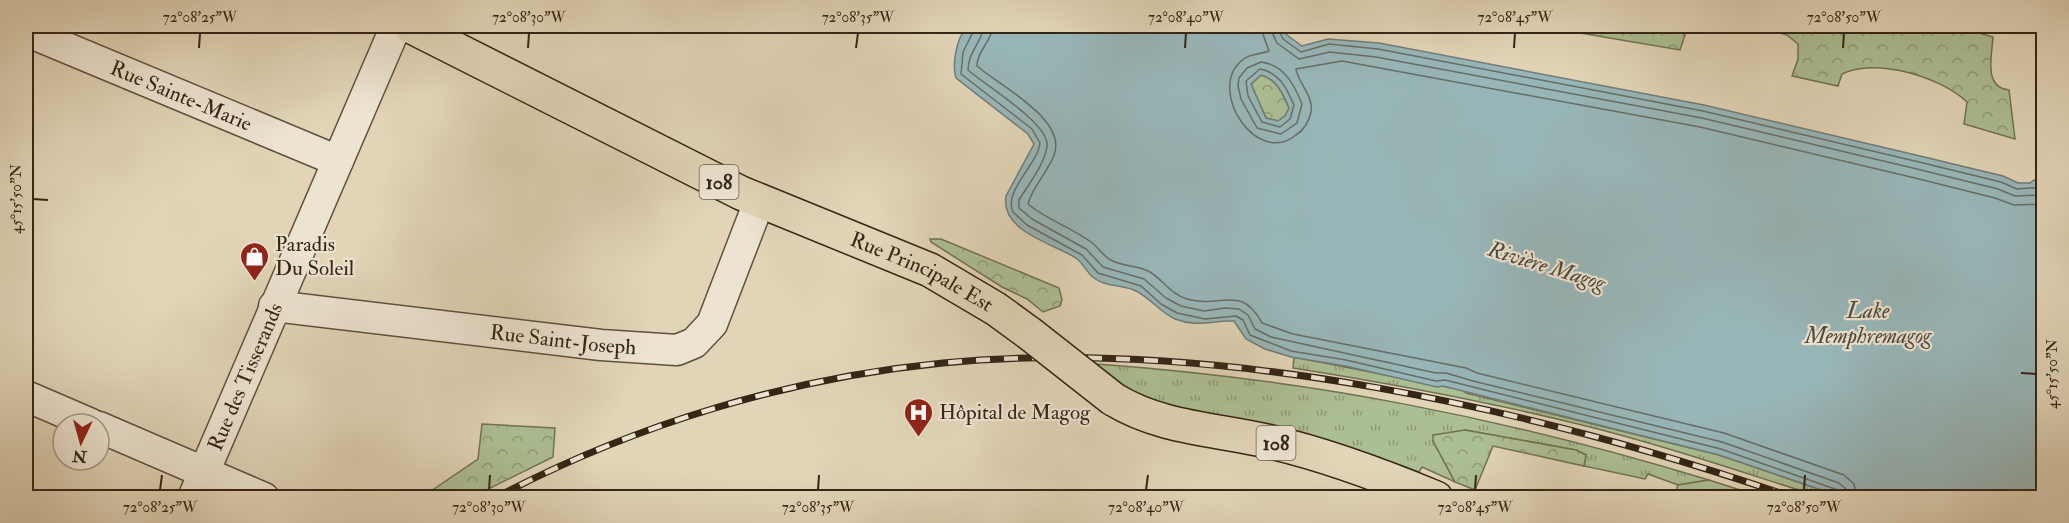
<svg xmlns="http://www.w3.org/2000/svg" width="2069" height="523" viewBox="0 0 2069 523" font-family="'IM FELL Double Pica',serif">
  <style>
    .grass { fill: url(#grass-tufts); stroke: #707254; stroke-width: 1.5 }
    .forest { fill: url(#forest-crowns); stroke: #707254; stroke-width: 1.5 }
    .water { fill: #98b6b8; stroke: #707c77; stroke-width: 1.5; fill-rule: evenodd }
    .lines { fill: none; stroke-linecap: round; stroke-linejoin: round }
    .shore { stroke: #666e66; stroke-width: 1.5 }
    .minor-casing { stroke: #60513e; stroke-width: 33 }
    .major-casing { stroke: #352515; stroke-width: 36 }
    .minor { stroke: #ece3d0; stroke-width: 30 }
    .major { stroke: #e1d4b7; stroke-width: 33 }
    .rail-casing { stroke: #352515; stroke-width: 7 }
    .rail { stroke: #ece3d0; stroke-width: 4.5; stroke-dasharray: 14; stroke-linecap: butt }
    .major-bridge-casing { stroke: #352515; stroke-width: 36; stroke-linecap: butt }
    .major-bridge { stroke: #e1d4b7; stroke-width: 33 }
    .ticks { fill: none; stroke: #352515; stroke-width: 2 }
    .labels { text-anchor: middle; stroke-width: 4.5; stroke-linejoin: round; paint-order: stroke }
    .shield { fill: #ece3d0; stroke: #6c5e4d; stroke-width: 1.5 }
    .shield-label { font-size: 20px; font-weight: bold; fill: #352515 }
    .street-label { font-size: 21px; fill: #352515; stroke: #ece3d0 }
    .poi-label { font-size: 21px; fill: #352515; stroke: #ece3d0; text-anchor: start }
    .water-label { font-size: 22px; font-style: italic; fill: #4e493e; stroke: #ece3d0 }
    .neatline { fill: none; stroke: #352515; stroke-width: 2 }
    .ticks-label { font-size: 15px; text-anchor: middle; fill: #352515 }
  </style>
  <defs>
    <pattern id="grass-tufts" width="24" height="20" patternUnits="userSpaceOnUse" patternTransform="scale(1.5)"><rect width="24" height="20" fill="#acbe93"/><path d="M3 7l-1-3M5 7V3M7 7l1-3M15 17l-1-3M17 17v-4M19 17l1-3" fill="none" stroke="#8d9a77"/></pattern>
    <pattern id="forest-crowns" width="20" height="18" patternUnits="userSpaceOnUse" patternTransform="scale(1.5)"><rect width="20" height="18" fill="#acbe93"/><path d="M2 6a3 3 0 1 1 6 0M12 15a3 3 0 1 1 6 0" fill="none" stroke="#8d9a77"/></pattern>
  </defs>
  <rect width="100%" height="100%" fill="#e1d4b7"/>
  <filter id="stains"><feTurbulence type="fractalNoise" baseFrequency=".00333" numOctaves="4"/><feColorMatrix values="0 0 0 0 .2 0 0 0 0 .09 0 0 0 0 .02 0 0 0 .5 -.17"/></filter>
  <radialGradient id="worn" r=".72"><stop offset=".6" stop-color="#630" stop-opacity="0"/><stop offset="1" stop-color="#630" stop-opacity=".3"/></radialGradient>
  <path class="grass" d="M1294,357L1462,390L1466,393L1719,455L1842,497H1821C1741,472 1660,444 1578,424C1484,401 1388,383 1293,368Z
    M1096,364C1308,379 1506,418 1709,480L1678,485L1648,474L1645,479L1584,466L1586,455L1576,450L1465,430L1433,441L1455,482L1422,467L1419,472L1403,466L1166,407L1131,391Z"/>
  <path class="forest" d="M1539,26H1688L1680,50Z
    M1755,26H1956L1993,37C1992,56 1983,87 2009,90L2015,139L1964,124L1967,102C1941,77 1875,57 1842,74L1838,86L1792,76L1798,59V44L1787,35Z
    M1261,75C1277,79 1283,94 1289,108L1285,116L1278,121L1266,118L1251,84Z
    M930,239H941L1059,288L1062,300L1060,306L1043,312L1027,299L1002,287L931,242Z
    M482,424L555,428L553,457L472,497H449L431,491L478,459Z
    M1465,430L1576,450L1586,455L1584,466L1493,446L1475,490L1455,482L1433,441V435Z
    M1709,480L1762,497H1682L1676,490L1678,485Z"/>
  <path class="water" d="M973,26H1282L1287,35L1302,46L1328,39L1379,43L1704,105L1920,156L2003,176L2018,183H2030L2034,180L2041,182L2043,175V497H1842L1719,455L1443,386L1437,387L1345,366L1291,357L1265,349L1246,339L1234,321C1212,320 1198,328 1175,319C1160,312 1152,300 1138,292C1125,284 1107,288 1094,278C1087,273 1084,264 1076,258C1052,243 1000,231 1006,196L1034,144L1028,134L956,78C952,66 956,40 965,30C967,28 970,28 973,26ZM1261,75C1277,79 1283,94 1289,108L1285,116L1278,121L1266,118L1251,84Z"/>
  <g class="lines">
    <path class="shore" d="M976,26L963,52L961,74L1032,129L1040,143C1038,164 1003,191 1013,212L1027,225L1082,255L1098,273L1141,286L1161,304L1177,313L1205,319L1236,316L1243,320L1250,335L1291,351L1346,360L1436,381L1445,380L1721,449L1835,489L1840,498
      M984,26C982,42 968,52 968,70C985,85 1050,124 1047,146C1045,164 1028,185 1019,200V208L1032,219L1086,249L1103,267L1144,279L1166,298L1181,306L1204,311L1225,308L1239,309L1248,315L1255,329L1271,337L1436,373H1446L1473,381L1722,442L1839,483L1846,489L1848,498
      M993,26C992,41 977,51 977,66C1000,86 1068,120 1054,155C1048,172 1032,187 1028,204C1047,220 1071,227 1091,242C1098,247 1104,257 1111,260C1123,267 1138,265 1150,272C1164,281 1171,294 1187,299C1221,309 1240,283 1262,323L1293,334L1466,368L1477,373L1724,433L1844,475L1854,484L1857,498
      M1260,26L1269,51C1259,55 1249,53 1240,62C1208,92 1257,167 1296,135C1304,130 1309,121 1311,112C1314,96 1298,83 1296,69L1342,61L1700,127L1915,178L1995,198L2014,205L2044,204
      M1269,26L1277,43L1299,59L1330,52L1376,57L1702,118L1917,169L1998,189L2015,196L2044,195
      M1277,26L1283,39L1301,52L1329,44L1378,49L1703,111L1919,162L2001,182L2017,189L2044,187
      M1261,62C1284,65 1294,84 1302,104L1297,123L1281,134L1257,128L1241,99L1238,86L1239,78L1247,68Z
      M1260,69C1279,72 1287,89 1294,105L1290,119L1280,127L1262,122L1248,96L1246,81Z"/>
    <defs>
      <g id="minor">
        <path id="s1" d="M26,31L338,161"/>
        <path id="s2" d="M274,306L601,345L677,350L694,343L712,324L759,202"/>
        <path d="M26,396L91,424"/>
        <path d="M99,427L264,498"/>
        <path id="s3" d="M193,498L396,26"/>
      </g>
      <g id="major">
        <path id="s4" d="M410,26L741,193L930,270L996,309L1029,333"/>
        <path d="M1113,399C1162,429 1217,429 1271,442C1327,455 1383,476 1436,498"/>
      </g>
    </defs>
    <use href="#minor" class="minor-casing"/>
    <use href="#major" class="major-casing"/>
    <use href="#minor" class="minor"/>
    <use href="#major" class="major"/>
    <defs>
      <path id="rail" d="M495,498C633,425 788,378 943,363C1218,337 1536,409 1795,498"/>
    </defs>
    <use href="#rail" class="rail-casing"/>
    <use href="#rail" class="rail"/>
    <defs>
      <path id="major-bridge" d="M1029,333L1113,399"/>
    </defs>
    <use href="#major-bridge" class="major-bridge-casing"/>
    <use href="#major-bridge" class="major-bridge"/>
  </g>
  <path class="ticks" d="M199,48L200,33M528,48L529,33M856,48L858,33M1185,48L1186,33M1514,48L1515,33M1843,48L1844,33M33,199L48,200M2021,373L2036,374M160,490L162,475M489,490L490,475M818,490L819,475M1146,490L1148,475M1475,490L1476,475M1804,490L1805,475"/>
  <defs>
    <symbol id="shop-pin" viewBox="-11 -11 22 30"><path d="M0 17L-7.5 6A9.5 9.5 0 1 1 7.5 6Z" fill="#8f2418" stroke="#ece3d0"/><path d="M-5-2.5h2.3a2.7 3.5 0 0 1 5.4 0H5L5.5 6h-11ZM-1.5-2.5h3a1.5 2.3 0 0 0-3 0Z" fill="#fff"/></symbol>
    <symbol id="hospital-pin" viewBox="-11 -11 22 30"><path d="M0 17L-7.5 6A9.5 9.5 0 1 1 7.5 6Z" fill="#8f2418" stroke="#ece3d0"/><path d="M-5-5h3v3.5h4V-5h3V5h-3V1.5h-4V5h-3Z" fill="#fff"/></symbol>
  </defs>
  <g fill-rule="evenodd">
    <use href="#shop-pin" x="238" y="240" width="33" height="45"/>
    <use href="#hospital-pin" x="902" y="396" width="33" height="45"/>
  </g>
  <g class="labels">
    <g class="shield">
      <rect x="699.5" y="165" width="39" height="34" rx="4.5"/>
      <rect x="1256.5" y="426" width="39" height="34" rx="4.5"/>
    </g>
    <g class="shield-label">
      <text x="719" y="189">108</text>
      <text x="1276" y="450">108</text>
    </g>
    <g class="street-label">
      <text dy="7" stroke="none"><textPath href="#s1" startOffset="168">Rue Sainte-Marie</textPath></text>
      <text dy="7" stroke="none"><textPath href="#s4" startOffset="568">Rue Principale Est</textPath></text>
      <text dy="7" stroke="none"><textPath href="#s2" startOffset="291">Rue Saint-Joseph</textPath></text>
      <text dy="7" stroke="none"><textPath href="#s3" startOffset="132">Rue des Tisserands</textPath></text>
    </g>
    <g class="poi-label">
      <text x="275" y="251">Paradis<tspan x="275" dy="24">Du Soleil</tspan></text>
      <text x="939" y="419">Hôpital de Magog</text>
    </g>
    <g class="water-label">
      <text transform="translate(1547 265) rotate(17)" y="8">Rivière Magog</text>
      <text x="1868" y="318">Lake<tspan x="1868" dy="25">Memphremagog</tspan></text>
    </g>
  </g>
  <rect width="2069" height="523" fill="none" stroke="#e1d4b7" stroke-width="66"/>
  <g transform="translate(81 442) rotate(185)"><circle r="28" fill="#ece3d0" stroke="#a39785" stroke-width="1.5"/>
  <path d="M0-4.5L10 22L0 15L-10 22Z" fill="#8f2418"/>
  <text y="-9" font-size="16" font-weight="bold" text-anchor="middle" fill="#352515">N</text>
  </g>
  <rect x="33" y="33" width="2003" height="457" class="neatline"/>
  <g class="ticks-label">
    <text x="200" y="22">72°08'25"W</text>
    <text x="529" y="22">72°08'30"W</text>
    <text x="858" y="22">72°08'35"W</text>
    <text x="1186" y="22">72°08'40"W</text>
    <text x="1515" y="22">72°08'45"W</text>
    <text x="1844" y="22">72°08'50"W</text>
    <text transform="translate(16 199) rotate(-90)" y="5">45°15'50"N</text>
    <text transform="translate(2052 374) rotate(-90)" y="5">45°15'50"N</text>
    <text x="160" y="512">72°08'25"W</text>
    <text x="489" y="512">72°08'30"W</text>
    <text x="818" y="512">72°08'35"W</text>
    <text x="1146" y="512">72°08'40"W</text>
    <text x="1475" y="512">72°08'45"W</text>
    <text x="1804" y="512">72°08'50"W</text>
  </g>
  <rect width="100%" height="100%" filter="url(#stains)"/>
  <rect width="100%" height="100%" fill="url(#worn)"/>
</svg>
